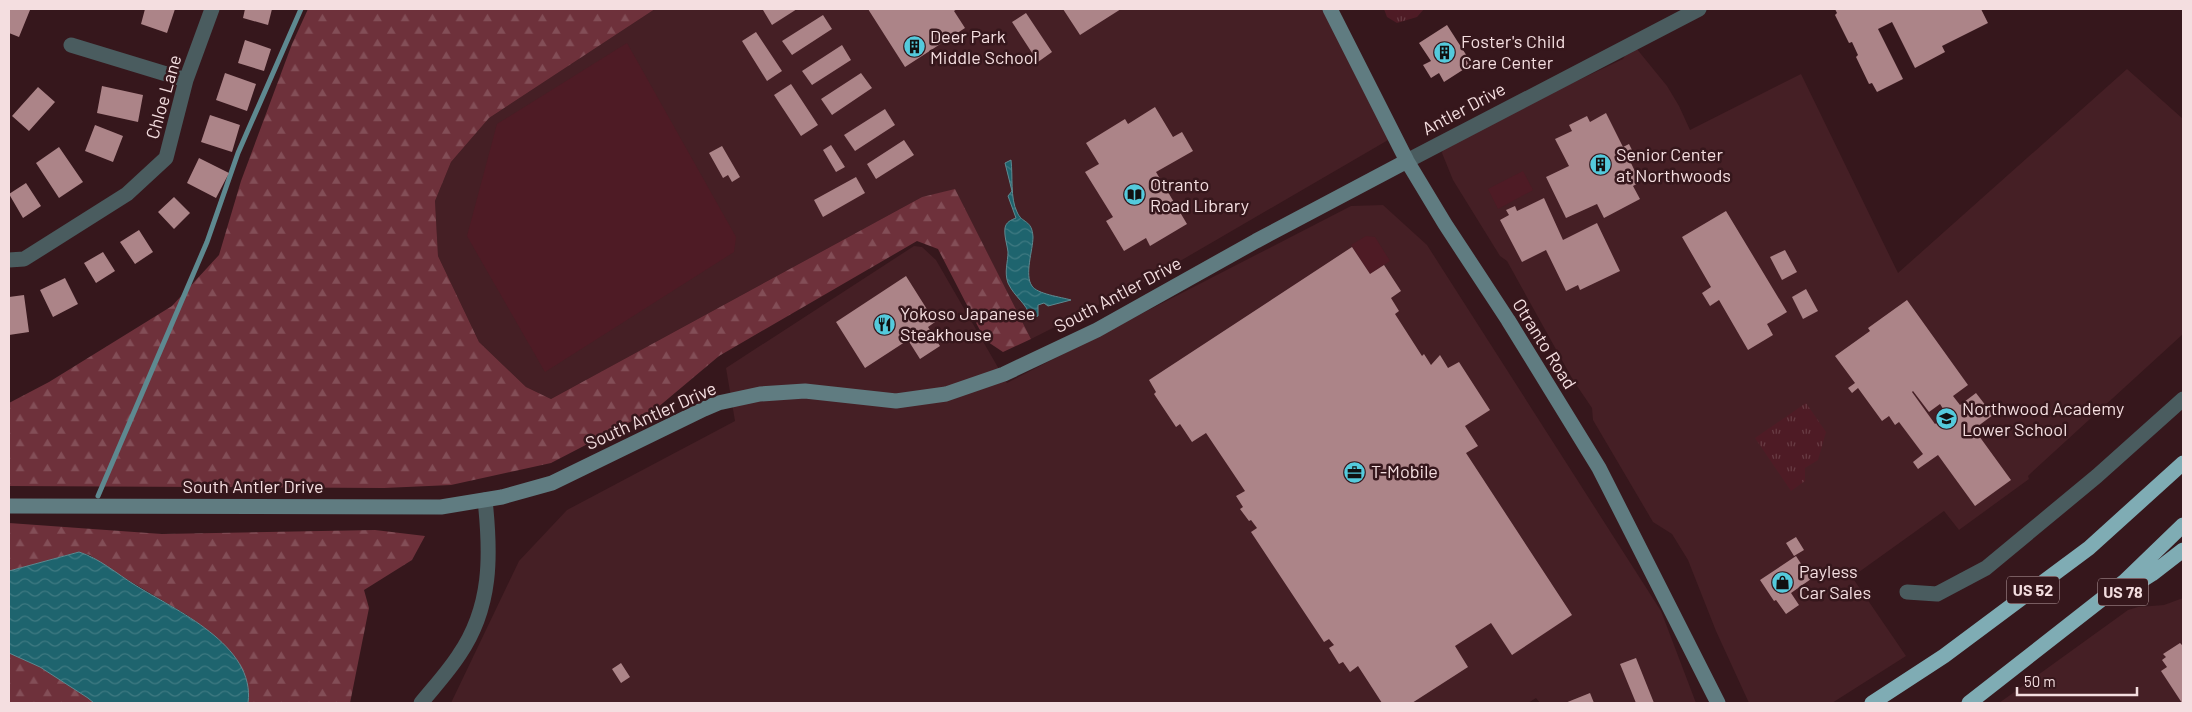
<svg xmlns="http://www.w3.org/2000/svg" width="2192" height="712" viewBox="0 0 2192 712" font-family="Barlow,sans-serif">
  <style>
    .built { fill: #451f25 }
    .grass { fill: url(#grass-tufts) }
    .forest { fill: url(#forest-firs) }
    .pitch { fill: #4e1b25 }
    .water { fill: url(#water-waves); stroke: #5e8990 }
    .lines { fill: none; stroke-linecap: round; stroke-linejoin: round }
    .stream { stroke: #5e8990; stroke-width: 5 }
    .building { fill: #ac8488; fill-rule: evenodd }
    .street { stroke: #4a5c5f; stroke-width: 15 }
    .secondary { stroke: #607c81; stroke-width: 15 }
    .highway { stroke: #7facb4; stroke-width: 15 }
    .labels { text-anchor: middle; stroke-width: 5; stroke-linejoin: round; paint-order: stroke }
    .shield { fill: #36171c; stroke: #bba2a5; stroke-width: 1 }
    .shield-label { font-size: 16px; font-weight: bold; fill: #f4dee0 }
    .poi-label { font-size: 18px; fill: #f4dee0; stroke: #36171c; text-anchor: start }
    .street-label { font-size: 18px; fill: #f4dee0; stroke: #36171c }
  </style>
  <defs>
    <pattern id="grass-tufts" width="24" height="20" patternUnits="userSpaceOnUse" patternTransform="scale(1.25)"><rect width="24" height="20" fill="#4e1b25"/><path d="M3 7l-1-3M5 7V3M7 7l1-3M15 17l-1-3M17 17v-4M19 17l1-3" fill="none" stroke="#683c44"/></pattern>
    <pattern id="forest-firs" width="22" height="20" patternUnits="userSpaceOnUse" patternTransform="scale(1.25)"><rect width="22" height="20" fill="#6e313b"/><path d="M5 1l3.5 6h-7zM16 11l3.5 6h-7z" fill="#834e57"/></pattern>
    <pattern id="water-waves" width="16" height="10" patternUnits="userSpaceOnUse" patternTransform="scale(1.25)"><rect width="16" height="10" fill="#1e646e"/><path d="M0 5q4-4 8 0t8 0" fill="none" stroke="#3f7a82"/></pattern>
  </defs>
  <rect width="100%" height="100%" fill="#36171c"/>
  <path class="built" d="M655,9H1330L1395,136L1144,282L1031,339L955,190L922,197L551,399L526,387L479,342L438,256L435,201L451,162L489,118Z
    M1632,43L1667,86L1679,106L1690,130L1801,74L1898,273L2127,69L2183,119V334L2031,473L2028,476L2029,479L1959,530L1944,511L1852,577L1906,656L1832,703H1749L1716,631L1688,560L1672,534L1653,522L1593,420L1592,408L1573,380L1507,261L1500,256L1453,180L1442,153L1443,148L1526,105L1623,59Z
    M1383,205L1427,245L1661,611L1696,703H1540L1536,698L1528,703H451L519,561L567,510L735,421L726,368L914,246L922,247L936,260L1007,383L1351,206Z
    M2183,598V703H1999L2128,610L2138,607L2164,605Z"/>
  <path class="grass" d="M1384,9H1424L1417,17L1397,23L1387,17Z
    M1806,403L1826,432L1818,460L1805,468V481L1791,491L1755,438Z"/>
  <path class="forest" d="M308,9H655L489,118L451,162L435,201L438,256L479,342L526,387L551,399L922,197L955,189L1031,339L1003,352L985,340L938,249L917,241L719,356L657,408L551,463L451,485L384,488L9,486V403L49,382L172,306L219,255L241,181L292,44Z
    M9,523L162,534L375,530L425,536L412,560L364,590L369,608L350,703H248L249,697L218,639L187,615L106,567L90,555L78,552L9,571Z
    M9,653L40,667L88,698L94,703H9Z"/>
  <path class="pitch" d="M627,43L736,237L734,252L545,372L467,236L497,124Z
    M1523,171L1533,190L1498,209L1488,189Z
    M1366,236L1375,237L1390,261L1370,274L1351,245Z"/>
  <path class="water" d="M1011,160C1013,176 1010,198 1017,212C1022,224 1032,219 1033,237C1033,250 1024,275 1032,286C1037,294 1061,297 1071,300L1048,306L1044,303L1038,305V316L1031,318C1026,302 1015,298 1008,283C1004,272 1008,262 1008,252C1007,244 1004,236 1005,228C1006,222 1011,220 1016,218L1008,196L1012,191L1005,163Z
    M79,552C99,558 117,574 135,585C175,610 256,645 248,703H94L88,698L40,667L9,653V571Z"/>
  <g class="lines">
    <path class="stream" d="M98,496L207,242L238,153L301,9"/>
  </g>
  <path class="building" d="M9,9L30,10L19,37L9,33Z
    M145,9H175L167,33L141,24Z
    M245,9H272L268,25L243,18Z
    M765,9H797L772,25L763,10Z
    M868,9H957L954,11L965,28L905,67Z
    M1063,9H1121L1080,35Z
    M1835,9H1981L1988,23L1942,46L1945,52L1915,68L1892,22L1878,29L1903,79L1877,92L1872,83L1869,84L1856,57L1858,55L1852,42L1849,43L1835,15L1837,13Z
    M1026,13L1052,52L1038,62L1012,22Z
    M823,15L832,29L792,55L782,41Z
    M1447,25L1472,64L1444,82L1439,73L1431,78L1423,65L1431,61L1419,43Z
    M756,32L782,71L767,81L742,41Z
    M245,40L271,49L264,71L238,63Z
    M842,45L851,60L812,85L802,71Z
    M225,73L256,84L247,111L216,100Z
    M861,73L872,88L832,115L821,99Z
    M791,84L818,125L801,136L774,95Z
    M102,86L143,95L138,122L97,113Z
    M38,87L55,102L29,131L12,116Z
    M1155,107L1173,137L1182,132L1193,151L1156,172L1187,224L1150,246L1146,238L1124,251L1106,221L1113,217L1085,172L1099,164L1086,143L1125,119L1128,124Z
    M885,109L895,125L855,151L844,135Z
    M1606,113L1623,147L1629,144L1637,160L1631,163L1640,182L1633,186L1640,199L1604,218L1597,204L1566,218L1546,177L1569,166L1555,139L1572,131L1569,125L1587,116L1590,122Z
    M210,115L240,125L232,152L201,142Z
    M95,125L123,136L113,162L85,151Z
    M904,140L914,155L876,179L867,164Z
    M831,145L845,167L836,172L823,150Z
    M722,146L740,177L732,182L728,175L723,178L709,153Z
    M59,147L83,182L59,198L36,163Z
    M199,158L229,173L216,198L187,183Z
    M856,177L865,193L823,217L814,200Z
    M26,183L41,206L23,218L9,194Z
    M174,197L190,213L174,229L158,212Z
    M1544,198L1563,240L1597,223L1620,271L1580,290L1578,285L1566,291L1546,250L1522,262L1500,220L1509,215L1506,210L1515,206L1517,211Z
    M1726,211L1787,312L1767,324L1773,335L1748,350L1719,300L1710,306L1702,293L1711,287L1682,237Z
    M139,230L153,252L135,264L120,242Z
    M1352,247L1370,274L1384,265L1401,291L1391,298L1399,311L1395,314L1422,356L1424,354L1431,365L1440,355L1448,368L1459,362L1490,410L1465,426L1478,446L1466,453L1572,615L1512,655L1491,623L1455,646L1468,667L1412,703H1382L1358,666L1350,672L1343,662L1339,664L1329,648L1334,645L1329,639L1324,642L1251,532L1257,528L1251,520L1249,521L1240,509L1243,507L1236,496L1245,491L1206,433L1192,442L1180,424L1176,427L1154,394L1156,392L1149,380Z
    M1785,250L1797,272L1782,280L1770,257Z
    M103,252L115,271L96,283L84,263Z
    M906,276L935,322L928,327L940,346L920,359L908,340L865,368L836,322Z
    M65,278L78,304L53,317L40,290Z
    M1806,289L1818,311L1803,319L1792,297Z
    M24,295L29,332L9,335V297Z
    M1907,300L1968,385L1953,396L1960,405L1976,393L1993,415L1974,429L2011,480L1975,506L1938,455L1918,469L1913,462L1923,454L1899,422L1895,425L1889,416L1882,421L1858,388L1852,393L1848,388L1855,383L1835,356L1870,331L1868,328ZM1913,391L1929,412L1940,404L1947,415L1935,424L1912,392Z
    M1796,537L1804,550L1794,556L1786,543Z
    M1796,556L1811,579L1791,593L1799,605L1786,614L1776,600L1774,601L1760,580Z
    M2180,643L2183,646L2182,703L2161,671L2167,667L2162,660L2166,657L2163,654Z
    M1636,658L1654,703H1636L1620,664Z
    M621,663L630,677L621,683L612,669Z
    M1590,693L1594,703H1565Z"/>
  <g class="lines">
    <path class="street" d="M71,45L186,80
      M1407,161L1699,9
      M9,260L24,259L127,194L166,158L186,80L212,9
      M1907,592L1937,594L1986,568L2097,476L2183,399
      M421,703C434,687 448,672 459,655C492,607 491,555 485,500"/>
    <path class="secondary" d="M1330,9L1407,161L1445,224L1508,320L1599,468L1718,703
      M9,506L441,507L502,497L552,483L704,409L718,403L760,394L805,391L896,401L946,394L1004,374L1097,330L1256,241L1407,161"/>
    <path class="highway" d="M2122,593L2152,574L2183,550
      M1872,703L1944,656L2089,548L2183,463
      M1969,703L2125,581L2183,525"/>
  </g>
  <defs>
    <symbol id="building-disc" viewBox="-11 -11 22 22"><circle r="9.5" fill="#54cadc" stroke="#36171c"/><path d="M-4-6H4V6H1V3H-1V6H-4ZM-2.5-4.3h1.7v1.8h-1.7ZM.8-4.3h1.7v1.8H.8ZM-2.5-1h1.7V.8h-1.7ZM.8-1h1.7V.8H.8Z" fill="#111"/></symbol>
    <symbol id="library-disc" viewBox="-11 -11 22 22"><circle r="9.5" fill="#54cadc" stroke="#36171c"/><path d="M-6-4Q-3-5.5-.7-3.5V5Q-3 3-6 4ZM6-4Q3-5.5 .7-3.5V5Q3 3 6 4Z" fill="#111"/></symbol>
    <symbol id="restaurant-disc" viewBox="-11 -11 22 22"><circle r="9.5" fill="#54cadc" stroke="#36171c"/><path d="M-5-6h1v4h1v-4h1v4h1v-4h1v5L-1.5 .5V6h-2V.5L-5-1ZM5-6V6H3V1.5H1.5Q1.5-4 5-6Z" fill="#111"/></symbol>
    <symbol id="school-disc" viewBox="-11 -11 22 22"><circle r="9.5" fill="#54cadc" stroke="#36171c"/><path d="M0-5L7-2L0 1L-7-2ZM-4 1L0 2.5L4 1V4Q0 6-4 4Z" fill="#111"/></symbol>
    <symbol id="office-disc" viewBox="-11 -11 22 22"><circle r="9.5" fill="#54cadc" stroke="#36171c"/><path d="M-6-3h4V-5.5h4V-3h4V5H-6ZM-1-4.5V-3h2v-1.5ZM-6 0V1H6V0Z" fill="#111"/></symbol>
    <symbol id="shop-disc" viewBox="-11 -11 22 22"><circle r="9.5" fill="#54cadc" stroke="#36171c"/><path d="M-5-2.5h2.3a2.7 3.5 0 0 1 5.4 0H5L5.5 6h-11ZM-1.5-2.5h3a1.5 2.3 0 0 0-3 0Z" fill="#111"/></symbol>
  </defs>
  <g fill-rule="evenodd">
    <use href="#building-disc" x="902" y="34" width="25" height="25"/>
    <use href="#building-disc" x="1432" y="40" width="25" height="25"/>
    <use href="#building-disc" x="1588" y="152" width="25" height="25"/>
    <use href="#library-disc" x="1122" y="182" width="25" height="25"/>
    <use href="#restaurant-disc" x="872" y="312" width="25" height="25"/>
    <use href="#school-disc" x="1934" y="406" width="25" height="25"/>
    <use href="#office-disc" x="1342" y="460" width="25" height="25"/>
    <use href="#shop-disc" x="1770" y="570" width="25" height="25"/>
  </g>
  <g class="labels">
    <g class="shield">
      <rect x="2007" y="576.5" width="52" height="27" rx="4"/>
      <rect x="2098" y="578.5" width="50" height="27" rx="4"/>
    </g>
    <g class="shield-label">
      <text x="2033" y="596">US 52</text>
      <text x="2123" y="598">US 78</text>
    </g>
    <g class="poi-label">
      <text x="930" y="43">Deer Park<tspan x="930" dy="21">Middle School</tspan></text>
      <text x="1461" y="48">Foster's Child<tspan x="1461" dy="21">Care Center</tspan></text>
      <text x="1616" y="161">Senior Center<tspan x="1616" dy="21">at Northwoods</tspan></text>
      <text x="1150" y="191">Otranto<tspan x="1150" dy="21">Road Library</tspan></text>
      <text x="900" y="320">Yokoso Japanese<tspan x="900" dy="21">Steakhouse</tspan></text>
      <text x="1962" y="415">Northwood Academy<tspan x="1962" dy="21">Lower School</tspan></text>
      <text x="1371" y="478">T-Mobile</text>
      <text x="1799" y="578">Payless<tspan x="1799" dy="21">Car Sales</tspan></text>
    </g>
    <g class="street-label">
      <text transform="translate(164 97) rotate(-74)" y="6">Chloe Lane</text>
      <text transform="translate(1464 109) rotate(-28)" y="6">Antler Drive</text>
      <text transform="translate(1118 295) rotate(-28)" y="6">South Antler Drive</text>
      <text transform="translate(1544 344) rotate(58)" y="6">Otranto Road</text>
      <text transform="translate(651 416) rotate(-24)" y="6">South Antler Drive</text>
      <text x="253" y="493">South Antler Drive</text>
    </g>
  </g>
  <rect width="2192" height="712" fill="none" stroke="#f4dee0" stroke-width="20"/>
  <path d="M2017 687v8h120v-8" fill="none" stroke="#f4dee0" stroke-width="2.5"/>
  <text x="2024" y="687" font-size="15" fill="#f4dee0" stroke="#36171c" stroke-width="4" paint-order="stroke">50 m</text>
</svg>
